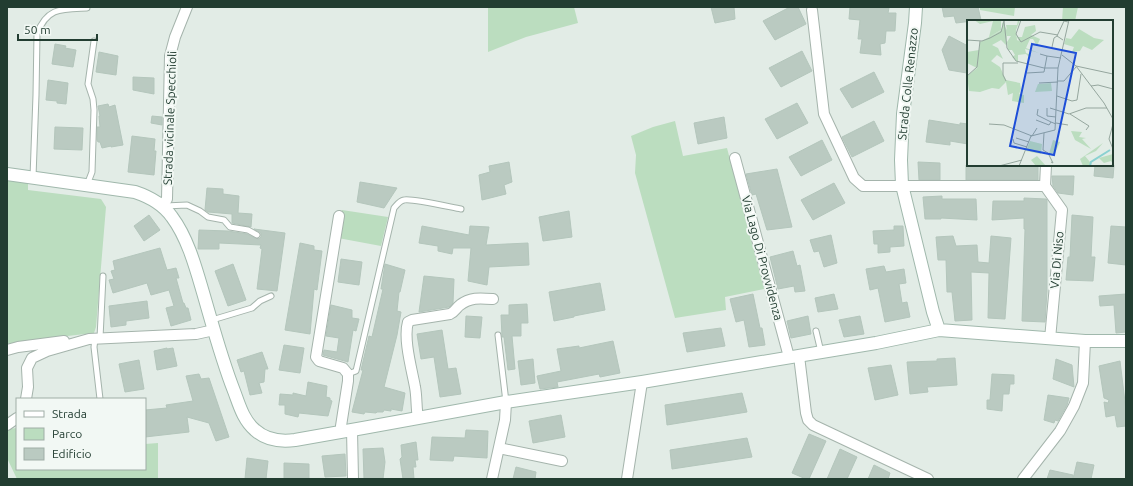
<svg xmlns="http://www.w3.org/2000/svg" width="1133" height="486" viewBox="0 0 1133 486" font-family="Ubuntu,sans-serif">
  <style>
    .green { fill: #bbddbf }
    .building { fill: #bacac1; stroke: #b4c6bc }
    .lines { fill: none; stroke-linecap: round; stroke-linejoin: round }
    .lane-casing { stroke: #a5b4ac; stroke-width: 7 }
    .street-casing { stroke: #a5b4ac; stroke-width: 12 }
    .secondary-casing { stroke: #a0b8ac; stroke-width: 14 }
    .lane { stroke: #fff; stroke-width: 5 }
    .street { stroke: #fff; stroke-width: 10 }
    .secondary { stroke: #fff; stroke-width: 12 }
    .labels { text-anchor: middle; stroke-width: 4; stroke-linejoin: round; paint-order: stroke }
    .street-label { font-size: 12px; fill: #223d31; stroke: #f2f8f4 }
    .inset-river { fill: none; stroke: #8ad1d1; stroke-width: 2 }
    .inset-road { fill: none; stroke: #95a69e; stroke-width: 1 }
    .view { fill: #1d4ed8; fill-opacity: 0.15; stroke: #1d4ed8; stroke-width: 2 }
    .inset-edge { fill: none; stroke: #223d31; stroke-width: 2 }
  </style>
  <rect width="100%" height="100%" fill="#e2ece6"/>
  <path class="green" d="M488,7H574L578,23L526,37L488,52Z
    M980,7H1015L1014,16L980,10Z
    M1063,7H1078L1075,21H1062Z
    M675,121L683,156L727,148L764,289L725,297L726,310L675,318L635,173L636,155L631,136L653,127Z
    M7,177L28,180V190L101,199L106,207L96,327L94,333L23,341L7,344Z
    M342,210L388,217L381,246L338,238Z
    M17,428V469H145V444L158,443V479H17L7,458V429Z"/>
  <path class="building" d="M711,7H734L735,19L715,23Z
    M790,7H798L806,24L775,40L763,21Z
    M850,7L889,8L888,13H896L895,31H886L885,43L880,44L881,55L860,53L862,39H858L860,20L849,19Z
    M942,7H978L981,20L956,23L954,16L944,17Z
    M949,36L968,46L967,73L949,70L942,50Z
    M55,44L66,46L65,48L76,50L73,67L52,64Z
    M802,51L812,71L781,87L769,68Z
    M99,52L118,56L116,75L96,72Z
    M874,72L884,92L852,108L840,89Z
    M133,77L154,78V94L133,90Z
    M48,80L68,83L66,104L57,103V101L46,100Z
    M797,103L808,123L777,139L765,119Z
    M108,104L109,107L115,105L123,145L111,147V146L102,148L100,142H98L97,140V127H100L99,116H100L98,106Z
    M152,116L162,117V125L151,123Z
    M724,117L727,138L698,144L694,123Z
    M929,120L960,125V123L968,124V144L950,141V145L926,142Z
    M874,121L884,141L852,157L842,137Z
    M55,127L83,128L82,150L54,149Z
    M132,136L155,139L154,151H156L154,175L128,172Z
    M822,140L832,160L801,176L789,157Z
    M509,162L512,182L504,185L506,194L482,200L479,175L490,172L489,166Z
    M918,162L940,163V180H919Z
    M966,165H1038V180H966Z
    M1095,165H1114L1113,178L1094,176Z
    M777,169L792,227L767,230L756,194L752,195L746,174Z
    M1052,176H1074L1073,195L1058,193L1053,186Z
    M360,182L397,188L384,208L357,202Z
    M834,183L845,203L813,220L801,200Z
    M207,188L223,189V194L239,196L238,213L252,214L251,227L232,223V214L208,212L205,210Z
    M942,196V199H976L977,220L941,218V219H925L923,197Z
    M1024,198L1046,199L1047,200V291L1045,322L1022,321L1025,229H1024V218L992,220L993,201H1024Z
    M569,211L572,237L543,241L539,217Z
    M149,215L160,230L144,241L134,226Z
    M1072,215L1093,217L1091,257H1095L1093,281L1066,280L1068,257H1070Z
    M422,226L469,235L470,226L489,227L486,245L528,243L529,265L489,267L487,285L468,281L471,248H453L452,254L438,251V246L419,243Z
    M894,226H903L904,246L890,247V252L878,253V244H874L873,231L894,230Z
    M1111,226L1126,227V265L1108,263Z
    M254,229L285,233L277,291L257,289L262,249L260,248L261,245L219,243V249H198L199,230L228,231L247,234L255,238L259,239L261,237V233Z
    M831,235L837,263L824,267L819,251L814,252L810,240Z
    M953,236L956,246L977,245L978,262L989,263L991,236L1011,238L1005,319L988,318L989,273L971,272L972,320L955,321L952,292H947L946,260H938L936,237Z
    M300,243L314,246V250L322,251L317,290L314,289L310,334L285,330Z
    M160,248L167,270L176,268L179,278H176L183,303H184L186,308H188L191,320L171,326L166,308L174,306L169,290L151,295L147,283L113,293L109,280L114,279L111,271L115,270L113,261Z
    M793,251L797,266L800,265L805,291L795,292L794,286L778,289L770,257Z
    M341,259L362,262L359,285L338,282Z
    M233,264L246,300L228,306L215,271Z
    M385,264L405,270L400,292H399L397,311L401,312L397,335L384,387L405,393L402,411L391,409V411L384,410L383,412H377L376,413L365,412L364,414L352,412L363,370H361L369,336L372,337L383,289H381Z
    M884,266L886,272L904,269L906,283L899,284L902,303L907,302L910,317L885,322L878,288L870,290L866,269Z
    M424,276L454,279L453,303L449,307L419,312Z
    M600,283L605,310L574,316V317L554,321L549,292Z
    M753,294L760,328H762L765,345L749,347L744,320L736,322L730,299Z
    M834,294L838,309L818,312L815,298Z
    M1126,294V332L1116,333L1114,305L1100,306L1099,296Z
    M147,301L149,318L126,321V325L111,327L109,306Z
    M527,304L528,323H521V336H512L515,369L508,370L504,337H502L501,315H509V305Z
    M331,305L352,310V318L359,319L356,331L353,330L348,362L323,355L324,350L337,352L339,338L326,336Z
    M466,316L482,317L480,338L465,337Z
    M808,316L811,334L791,338L787,321Z
    M860,316L864,334L844,337L839,320Z
    M721,328L725,346L687,352L683,333Z
    M442,330L448,369L456,368L461,394L440,397L434,357L421,359L417,334Z
    M613,341L620,373L600,377L599,374L557,382L558,387L540,389L537,376L561,371L557,349L579,346V348Z
    M284,345L304,348L300,373L279,370Z
    M167,348V349L173,348L177,366L157,370L154,351Z
    M262,352L268,369H265L264,382L259,383L262,393L250,395L244,371L241,372L237,360Z
    M955,358L957,385L927,387L928,392L910,394L907,362L937,361V359Z
    M533,359L535,383L521,385L518,361Z
    M1056,359L1072,365L1074,387L1053,379Z
    M139,360L144,389L125,392L119,364Z
    M1120,361L1126,410V426L1117,427L1115,415L1106,417L1104,402L1108,403L1109,400L1104,398L1099,366Z
    M891,365L898,395L875,400L868,368Z
    M199,374L201,379L209,378L229,437L216,441L209,423L187,417L189,432L145,437V410L167,408L166,405L193,401L186,376Z
    M992,374L1014,375V384H1010L1009,394H1003L1002,411L987,409V400H990Z
    M308,382L327,386L326,397L330,398V400L332,401L328,416L299,413L298,417L285,414V405H279L280,394L293,395V393L306,396Z
    M742,393L747,412L667,425L665,405Z
    M1048,395L1069,398L1067,405L1058,421L1055,420L1054,423L1044,420Z
    M561,415L565,437L533,443L529,421Z
    M466,430L488,431L487,458L454,456L453,461L430,460L432,437L465,438Z
    M809,434L826,441L809,479H806L792,473Z
    M747,438L752,457L672,469L670,450Z
    M416,442L418,460H415L416,467H413L414,479H403L400,459L402,457L401,445Z
    M383,448L385,462L383,479H364L363,449Z
    M840,449L857,457L847,479H827Z
    M345,454L346,476L325,477L322,456Z
    M247,458L268,461L266,479H245Z
    M1077,462L1094,465L1091,479H1073Z
    M284,463L309,464V479H284Z
    M874,465L890,473L888,479H868Z
    M516,467L536,472L535,479H513Z
    M1050,470L1073,475V479H1047Z"/>
  <g class="lines">
    <defs>
      <path id="lane" d="M33,177L36,95L37,34C47,7 62,9 87,8
        M87,185L92,172L94,110L93,99L88,84L94,41
        M165,206L187,205L200,211L208,217L224,220L230,227L248,230L257,235
        M212,320L252,308L260,301L271,296
        M816,331L821,352
        M498,335L506,402
        M100,338L103,276
        M95,339L94,347L100,399
        M348,374L356,371L394,208C397,205 399,201 404,200C411,198 450,207 461,209"/>
      <path id="street" d="M812,10L824,114L854,178L863,186H1045L1046,165
        M735,158L789,357
        M1045,186L1062,210L1050,339
        M162,206L167,199L170,56L175,37L187,7
        M339,216L316,357L319,361L343,368L348,374V381L341,426L342,432
        M7,350L18,347L64,341
        M799,356L806,413L808,420L813,425L928,479
        M26,399L28,387L27,368L32,358L47,351L89,339L196,334L214,330
        M418,418C416,408 417,397 415,387C412,370 403,339 408,322L412,320L450,314C455,312 456,308 460,305C470,297 480,298 493,299
        M7,425L17,418
        M352,430L353,479
        M499,448L562,461
        M492,479L505,420L506,402
        M627,479L642,382
        M1023,479L1060,431L1074,406L1083,383L1085,341"/>
      <path id="secondary" d="M916,7L915,23L903,114L901,160L902,185L933,312L939,330
        M7,174L135,192C150,197 163,204 172,217C187,237 195,265 202,289C212,323 221,358 234,391C239,404 243,420 255,430C266,440 280,442 295,440L363,428L506,402L642,382L876,343L939,330L1085,341H1126"/>
    </defs>
    <use href="#lane" class="lane-casing"/>
    <use href="#street" class="street-casing"/>
    <use href="#secondary" class="secondary-casing"/>
    <use href="#lane" class="lane"/>
    <use href="#street" class="street"/>
    <use href="#secondary" class="secondary"/>
  </g>
  <g class="labels">
    <g class="street-label">
      <text transform="translate(908 84) rotate(-84)" y="4">Strada Colle Renazzo</text>
      <text transform="translate(170 118) rotate(-88)" y="4">Strada vicinale Specchioli</text>
      <text transform="translate(762 258) rotate(75)" y="4">Via Lago Di Provvidenza</text>
      <text transform="translate(1057 260) rotate(-85)" y="4">Via Di Niso</text>
    </g>
  </g>
  <g transform="translate(967 20)">
    <rect width="146" height="146" fill="#e2ece6"/>
    <path d="M7,0H34V10L22,17L26,1L13,4ZM51,0H53L49,10L50,20L52,21L50,17H55L58,7L68,5L69,11L64,15L73,19L70,26L66,19H63L59,28L72,33L58,29L59,33L64,35L63,38L59,34L51,35V42L45,37L48,35L45,30H41L40,22L44,16H40V13L39,25L34,20L25,25L31,28L36,39L30,35L24,41L33,47L39,60L53,63L54,69L52,74L57,75V83L45,81L46,73L41,75L39,62L32,69L25,68L13,72L2,71L0,56L10,48L0,43V32L12,30L13,22L35,10V2L40,10L39,5H50ZM112,9L127,18L137,20L125,30L116,26L113,31L105,32L107,27L97,24L99,18L104,19ZM84,63L85,71L68,72L71,64ZM104,111L115,112L112,117L119,118L115,119L124,129L108,120ZM86,120L93,122L88,133L82,134ZM63,121L75,124L74,134L59,131ZM136,123L129,131L118,136L123,142V146H116L113,139ZM146,134V146H141L146,144L144,141L137,143L132,138ZM70,136L79,146H69L64,140Z" fill="#bbddbf"/>
    <path class="inset-river" d="M123,146L124,142L143,130"/>
    <path class="inset-road" d="M54,0L49,14L54,22L73,12L91,15M0,20L15,21L23,18L34,12L37,1L40,28L49,41L77,48H91M96,20L90,16L97,1L101,2M85,27L87,18L90,16M95,35L109,46L137,83L146,99M80,36L94,38M109,46L146,54M60,53L77,52L80,36L73,34M0,56L10,47L13,21M39,61L36,55V43H51M91,61H97L109,47M72,63L91,62M124,66L131,65L146,69M90,76L105,81L110,80L114,54M80,88V96L89,97M83,88L102,94L119,88H140M71,89L70,95L84,102M103,94L122,106L119,110M69,100L82,105L84,102L89,104M89,103L101,105M22,104L37,105L65,116L70,108M146,104L142,119L146,129M77,113L76,130L81,133L86,143L84,142M49,118L62,122M46,119L47,123L60,127M32,146L55,140M52,146L64,116L88,110L91,48L102,0"/>
    <path class="view" d="M65,24L109,33L87,135L43,126Z"/>
    <rect width="146" height="146" class="inset-edge"/>
  </g>
  <rect width="1133" height="486" fill="none" stroke="#223d31" stroke-width="16"/>
  <rect x="16" y="398" width="130" height="72" fill="#f2f8f4" stroke="#9fada6"/>
  <rect x="24" y="411" width="20" height="6" fill="#ffffff" stroke="#9fada6"/>
  <text x="52" y="418" font-size="12" fill="#223d31">Strada</text>
  <rect x="24" y="428" width="20" height="12" fill="#bbddbf" stroke="#9fada6"/>
  <text x="52" y="438" font-size="12" fill="#223d31">Parco</text>
  <rect x="24" y="448" width="20" height="12" fill="#bacac1" stroke="#9fada6"/>
  <text x="52" y="458" font-size="12" fill="#223d31">Edificio</text>
  <path d="M18 34v6h79v-6" fill="none" stroke="#223d31" stroke-width="2"/>
  <text x="24" y="34" font-size="12" fill="#223d31" stroke="#f2f8f4" stroke-width="3" paint-order="stroke">50 m</text>
</svg>
